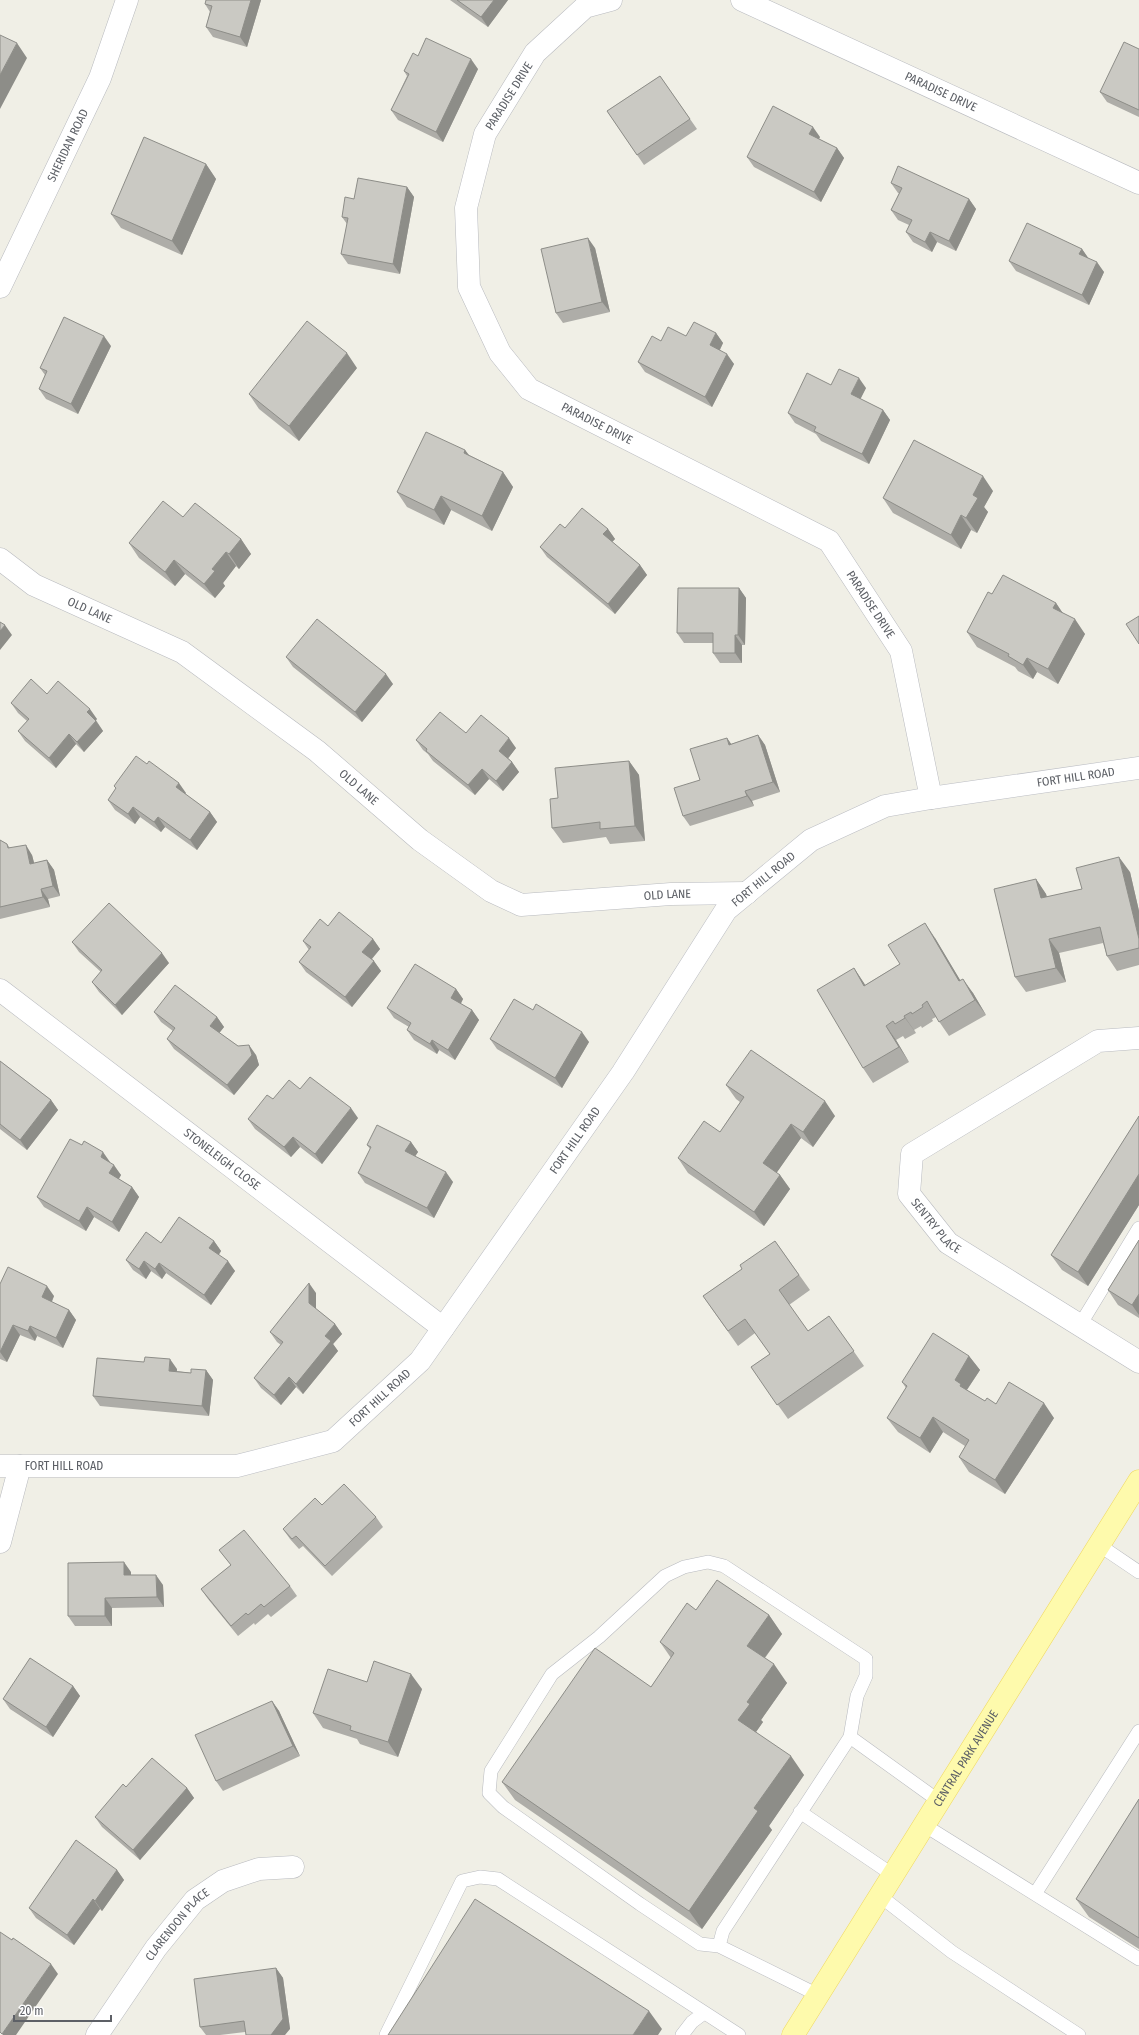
<svg xmlns="http://www.w3.org/2000/svg" width="1139" height="2035" viewBox="0 0 1139 2035" font-family="'Fira Sans Condensed',sans-serif">
  <style>
    .lines { fill: none; stroke-linecap: round; stroke-linejoin: round }
    .lane-casing { stroke: #b8babf; stroke-width: 14 }
    .street-casing { stroke: #b8babf; stroke-width: 23 }
    .secondary-casing { stroke: #bbbdc3; stroke-width: 23 }
    .primary-casing { stroke: #f0d85e; stroke-width: 23 }
    .lane { stroke: #fff; stroke-width: 13 }
    .street { stroke: #fff; stroke-width: 22 }
    .secondary { stroke: #fff; stroke-width: 22 }
    .primary { stroke: #fefaac; stroke-width: 22 }
    .wall { fill: #aeada8 }
    .shaded-wall { fill: #8d8d88 }
    .building { fill: #cac9c3; stroke: #8d8d88 }
    .labels { text-anchor: middle; stroke-width: 3; stroke-linejoin: round; paint-order: stroke }
    .street-label { font-size: 12px; fill: #5d6066; stroke: #fff }
  </style>
  <rect width="100%" height="100%" fill="#f0efe6"/>
  <g class="lines">
    <defs>
      <path id="lane" d="M1080,1325L1139,1228
        M1099,1545L1139,1572
        M800,1812L893,1875
        M924,1825L1139,1959
        M1035,1894L1139,1731
        M880,1896L952,1952L1079,2035
        M719,1946L700,1944L640,1904L503,1807L489,1793L491,1771L552,1674L599,1637L665,1576L684,1567L708,1562L724,1566L866,1659V1676L857,1696L850,1737L939,1801
        M818,1995L719,1946L723,1931L850,1737
        M386,2035L462,1881L480,1877L498,1879L739,2035
        M682,2035L692,2022L704,2013"/>
      <g id="street">
        <path id="s1" d="M611,0L585,7L535,53L485,134L466,208L469,287L500,353L529,389L829,541L901,651L931,798"/>
        <path id="s2" d="M742,0L1139,183"/>
        <path id="s3" d="M0,287L100,78L127,0"/>
        <path id="s4" d="M0,559L34,585L182,652L317,751L420,840L491,891L521,905L671,894L747,893"/>
        <path id="s5" d="M0,990L443,1328"/>
        <path id="s6" d="M1139,1038L1098,1041L912,1154L909,1194L948,1243L1139,1362"/>
        <path d="M0,1542L20,1466"/>
        <path id="s7" d="M97,2035L156,1948L195,1900L223,1881L259,1869L293,1867"/>
      </g>
      <g id="secondary">
        <path id="s8" d="M0,1466H237L333,1441L420,1361L623,1072L726,910L811,840L885,806L931,798L1139,768"/>
      </g>
      <g id="primary">
        <path id="s9" d="M793,2035L1139,1481"/>
      </g>
    </defs>
    <use href="#lane" class="lane-casing"/>
    <use href="#street" class="street-casing"/>
    <use href="#secondary" class="secondary-casing"/>
    <use href="#primary" class="primary-casing"/>
    <use href="#lane" class="lane"/>
    <use href="#street" class="street"/>
    <use href="#secondary" class="secondary"/>
    <use href="#primary" class="primary"/>
  </g>
  <path class="wall" d="M261,0L247,47L213,37L206,27L210,12L205,4Z
    M450,0H508L488,27Z
    M1139,49V117L1107,102L1100,92Z
    M418,56L478,69L443,142L398,120L391,110L407,76L404,71Z
    M660,76L697,129L644,165L607,111Z
    M820,137L819,139L837,148L844,158L821,202L754,167L747,157Z
    M206,164L216,179L182,255L121,228L111,214Z
    M891,183L969,199L976,209L956,251L937,242L932,252L913,242L906,232L909,225L898,220L891,210L899,193H898Z
    M407,187L414,197L400,274L348,264L341,254L347,224L342,217L354,199Z
    M595,248L610,312L563,323L556,313Z
    M1082,249L1088,258L1104,272L1089,305L1016,271L1009,261Z
    M716,333L723,343L720,350L734,364L712,407L645,372L638,362L661,341L686,336Z
    M111,346L78,414L46,399L39,389L45,375L40,368Z
    M357,368L299,441L259,409L249,394Z
    M831,385L866,388L860,399L883,410L890,420L869,464L821,441L816,434L795,423L788,413Z
    M465,450L469,455L503,472L513,487L492,531L451,510L444,525L407,507L397,492Z
    M993,491L984,507L988,512L977,533L971,530L961,549L893,513L883,498Z
    M183,517L241,539L251,554L239,569L236,566L223,583L225,586L215,598L185,574L175,586L139,558L129,543Z
    M565,528L608,529L615,539L612,542L640,565L647,575L615,614L547,557L540,547Z
    M739,588L746,598L745,645H742V663H720L713,653V643H684L677,633Z
    M992,594L1056,603L1062,612L1085,634L1058,684L1037,672L1033,679L1018,671L1015,667L977,647L967,632Z
    M286,657L393,684L362,722L293,667Z
    M47,694L97,719L96,720L103,731L84,752L76,744L56,768L25,741L18,731L27,721L18,713L11,703Z
    M466,733L516,748L508,758L512,762L519,772L503,791L489,779L475,795L433,761L428,754L423,750L416,740Z
    M758,735L765,745L780,792L752,801L754,806L690,826L683,816L700,780L727,738L731,744Z
    M629,761L639,775L645,841L610,844L606,837L563,843L552,828L558,798Z
    M114,786L186,793L185,794L210,812L217,822L197,850L165,827L161,832L140,817L135,824L115,810L108,800L116,789Z
    M0,840L7,844L10,848L32,855L34,863L47,860L54,870L60,896L48,899L50,907L0,919Z
    M1130,872L1139,911V965L1117,971L1107,956L1103,943L1059,953L1066,982L1026,992L1015,977L1036,879L1046,894L1047,897L1082,889Z
    M328,926L373,939L380,949L372,959L381,971L352,1007L306,972L299,962L309,950L303,941Z
    M935,938L960,980L973,993L986,1015L949,1036L936,1017L932,1019L933,1021L922,1028L921,1026L914,1030L916,1033L905,1039L903,1036L896,1040L909,1062L873,1083L863,1068L854,968L865,985L900,964Z
    M72,942L169,963L122,1015L99,992L92,982L101,972L79,952Z
    M456,989L463,999L461,1004L472,1010L479,1020L455,1060L439,1050L437,1054L414,1040L407,1030L409,1027L394,1018L387,1008Z
    M533,1010L589,1042L562,1088L497,1049L490,1039Z
    M154,1012L217,1017L224,1027L219,1033L238,1046L256,1055L259,1065L234,1095L174,1049L167,1039L173,1031L161,1022Z
    M0,1061L51,1100L58,1110L27,1150L0,1129Z
    M726,1085L835,1116L813,1147L801,1138L776,1173L780,1175L790,1189L764,1226L688,1173L678,1158L720,1132L740,1102L736,1099Z
    M273,1099L358,1118L322,1164L300,1147L291,1157L255,1129L248,1119Z
    M1139,1116V1205L1088,1286L1062,1270L1051,1255Z
    M411,1142L418,1152L415,1156L453,1182L434,1218L365,1183L358,1173L370,1149L367,1145Z
    M110,1162V1163L121,1175L119,1179L132,1187L139,1197L119,1232L94,1217L86,1231L44,1207L37,1197Z
    M1139,1240V1318L1118,1305L1108,1290Z
    M214,1241L221,1251L219,1255L235,1271L211,1305L166,1273L162,1279L151,1271L146,1279L133,1270L126,1260L161,1243Z
    M775,1241L810,1290L789,1305L808,1331L829,1316L864,1366L788,1419L751,1367L770,1354L755,1333L738,1346L703,1296L742,1269Z
    M0,1284L54,1296L52,1302L69,1310L76,1320L63,1348L37,1336L35,1341L20,1335L7,1362L0,1359Z
    M316,1293V1309L335,1324L342,1334L333,1344L338,1351L303,1394L296,1387L281,1405L261,1388L254,1378L281,1345L277,1342L270,1332Z
    M969,1356L980,1370L967,1390L985,1401L1054,1418L1005,1494L969,1472L959,1457L965,1446L943,1432L930,1453L898,1432L887,1418L906,1388L902,1382Z
    M177,1369V1371L191,1373L206,1370L213,1380L209,1416L100,1406L93,1396Z
    M322,1505L376,1517L383,1527L332,1576L303,1546L299,1549L290,1539L283,1529Z
    M219,1550L290,1586L297,1596L271,1617L268,1614L255,1625L254,1623L238,1636L208,1599L201,1589L231,1565Z
    M131,1572V1575L163,1585L164,1607L112,1608V1626H75L68,1616Z
    M696,1610L769,1615L782,1634L765,1658L787,1683L761,1720L763,1722L756,1732L804,1775L769,1826L772,1830L702,1929L515,1800L502,1782L651,1687L671,1658L660,1642Z
    M367,1682L422,1689L398,1757L360,1744L357,1739L323,1728L313,1713Z
    M73,1686L80,1696L53,1737L10,1709L3,1699Z
    M272,1701L279,1711L300,1756L223,1791L216,1781Z
    M126,1787L187,1788L194,1798L140,1860L102,1827L95,1817Z
    M1139,1799V1949L1089,1917L1076,1899Z
    M117,1870L124,1880L102,1911L100,1909L74,1945L36,1918L29,1908Z
    M276,1968L283,1978L290,2029L245,2032L220,2035H206L200,2027Z"/>
  <path class="shaded-wall" d="M251,0H261L247,47L240,37Z
    M494,0H508L488,27L481,17Z
    M17,43L27,58L0,109V75Z
    M471,59L478,69L443,142L436,132Z
    M813,127L820,137L816,144L809,134Z
    M837,148L844,158L821,202L814,192Z
    M206,164L216,179L182,255L172,241Z
    M407,187L414,197L400,274L393,264Z
    M969,199L976,209L956,251L949,241Z
    M930,232L937,242L932,252L925,242Z
    M588,238L595,248L610,312L602,302Z
    M1082,249L1089,259L1079,254Z
    M1097,262L1104,272L1089,305L1082,295Z
    M716,333L723,343L717,355L710,345Z
    M104,336L111,346L78,414L71,404Z
    M347,353L357,368L299,441L289,426Z
    M727,354L734,364L712,407L705,397Z
    M859,378L866,388L858,404L851,394Z
    M883,410L890,420L869,464L862,454Z
    M465,450L476,465L464,453Z
    M503,472L513,487L492,531L482,516Z
    M983,476L993,491L984,507L988,512L977,533L966,518L973,495Z
    M441,496L451,510L444,525L434,510Z
    M961,515L971,530L961,549L951,535Z
    M608,529L615,539L610,544L603,534Z
    M241,539L251,554L239,569L229,554Z
    M226,552L236,566L223,583L225,586L215,598L204,584L212,569Z
    M174,560L185,574L175,586L165,572Z
    M640,565L647,575L615,614L608,604Z
    M739,588L746,598L745,645L738,635Z
    M1056,603L1066,618L1053,608Z
    M1075,619L1085,634L1058,684L1048,669Z
    M5,625L12,635L0,650V631Z
    M735,635L742,645V663L735,653Z
    M1027,658L1037,672L1033,679L1023,665Z
    M386,674L393,684L362,722L355,712Z
    M90,709L97,719L94,722L87,712Z
    M96,721L103,731L84,752L77,742Z
    M69,734L76,744L56,768L49,758Z
    M758,735L765,745L780,792L773,782Z
    M509,738L516,748L506,761L499,751Z
    M727,738L734,748L729,745Z
    M629,761L639,775L645,841L635,826Z
    M512,762L519,772L503,791L496,781Z
    M482,769L489,779L475,795L468,785Z
    M179,783L186,793L183,797L176,787Z
    M745,791L752,801L754,806L747,796Z
    M133,807L140,817L135,824L128,814Z
    M210,812L217,822L197,850L190,840Z
    M158,817L165,827L161,832L154,822Z
    M26,845L32,855L37,874L30,864Z
    M1119,857L1130,872L1139,911V939Z
    M47,860L54,870L60,896L53,886Z
    M1036,879L1046,894L1051,913L1041,898Z
    M41,889L48,899L50,907L43,897Z
    M925,923L935,938L969,995L959,981Z
    M373,939L380,949L369,962L362,952Z
    M1049,939L1059,953L1066,982L1056,968Z
    M162,953L169,963L122,1015L115,1005Z
    M374,961L381,971L352,1007L345,997Z
    M854,968L864,983L874,1001L864,986Z
    M963,979L973,993L986,1015L975,1000Z
    M456,989L463,999L458,1008L451,998Z
    M472,1010L479,1020L455,1060L448,1050Z
    M904,1016L914,1030L916,1033L905,1018Z
    M217,1017L224,1027L217,1036L210,1026Z
    M886,1026L896,1040L909,1062L899,1047Z
    M582,1032L589,1042L562,1088L555,1078Z
    M432,1040L439,1050L437,1054L430,1044Z
    M249,1045L256,1055L259,1065L234,1095L227,1085Z
    M51,1100L58,1110L27,1150L20,1140Z
    M825,1101L835,1116L813,1147L803,1132Z
    M351,1108L358,1118L322,1164L315,1154Z
    M791,1124L801,1138L773,1178L763,1163Z
    M293,1137L300,1147L291,1157L284,1147Z
    M411,1142L418,1152L412,1161L405,1151Z
    M103,1152L110,1162L108,1167L101,1157Z
    M114,1165L121,1175L116,1183L109,1173Z
    M446,1172L453,1182L434,1218L427,1208Z
    M1139,1174V1205L1088,1286L1078,1272Z
    M780,1175L790,1189L764,1226L754,1212Z
    M132,1187L139,1197L119,1232L112,1222Z
    M87,1207L94,1217L86,1231L79,1221Z
    M214,1241L221,1251L216,1258L209,1248Z
    M144,1261L151,1271L146,1279L139,1269Z
    M228,1261L235,1271L211,1305L204,1295Z
    M159,1263L166,1273L162,1279L155,1269Z
    M309,1283L316,1293V1313L309,1303Z
    M47,1286L54,1296L49,1307L42,1297Z
    M1139,1294V1315L1132,1305Z
    M69,1310L76,1320L63,1348L56,1338Z
    M335,1324L342,1334L333,1344L338,1351L303,1394L296,1384L325,1336Z
    M13,1325L20,1335L7,1362L0,1352Z
    M30,1326L37,1336L35,1341L28,1331Z
    M969,1356L980,1370L966,1391L971,1398L955,1380Z
    M170,1359L177,1369L176,1381L169,1371Z
    M206,1370L213,1380L209,1416L202,1406Z
    M289,1377L296,1387L281,1405L274,1395Z
    M1044,1403L1054,1418L1005,1494L995,1480Z
    M933,1417L943,1432L930,1453L920,1438Z
    M124,1562L131,1572V1585L124,1575Z
    M156,1575L163,1585L164,1607L157,1597Z
    M105,1598L112,1608V1626L105,1616Z
    M769,1615L782,1634L760,1664L747,1646Z
    M774,1664L787,1683L761,1720L763,1722L751,1739L738,1720L747,1702Z
    M411,1674L422,1689L398,1757L388,1742Z
    M73,1686L80,1696L53,1737L46,1727Z
    M272,1701L279,1711L300,1756L293,1746Z
    M791,1756L804,1775L769,1826L772,1830L702,1929L689,1911L754,1808Z
    M187,1788L194,1798L140,1860L133,1850Z
    M117,1870L124,1880L102,1911L95,1901Z
    M93,1899L100,1909L74,1945L67,1935Z
    M51,1964L58,1974L16,2035H3L2,2034Z
    M276,1968L283,1978L290,2029L285,2035H271Z
    M649,2011L662,2029L658,2035H633Z"/>
  <path class="building" d="M206,0H251L240,37L206,27L212,6L205,4Z
    M457,0H494L481,17Z
    M0,35L17,43L0,75Z
    M426,38L471,59L436,132L391,110L409,74L404,71L413,53L418,56Z
    M1124,42L1139,49V110L1100,92Z
    M660,76L690,119L637,155L607,111Z
    M773,106L813,127L809,134L837,148L814,192L747,157Z
    M144,137L206,164L172,241L111,214Z
    M898,166L969,199L949,241L930,232L925,242L906,232L912,220L891,210L902,188L891,183Z
    M358,178L407,187L393,264L341,254L348,218L342,217L345,197L354,199Z
    M1027,223L1082,249L1079,254L1097,262L1082,295L1009,261Z
    M588,238L602,302L556,313L541,249Z
    M64,317L104,336L71,404L39,389L47,371L40,368Z
    M307,321L347,353L289,426L249,394Z
    M694,322L716,333L710,345L727,354L705,397L638,362L652,336L661,341L668,327L686,336Z
    M839,369L859,378L851,394L883,410L862,454L814,431L816,427L788,413L807,373L831,385Z
    M426,432L465,450L464,453L503,472L482,516L441,496L434,510L397,492Z
    M914,440L983,476L973,495L978,498L966,518L961,515L951,535L883,498Z
    M163,501L183,517L195,503L241,539L229,554L226,552L212,569L215,571L204,584L174,560L165,572L129,543Z
    M582,508L608,529L603,534L640,565L608,604L540,547L560,524L565,528Z
    M1003,575L1056,603L1053,608L1075,619L1048,669L1027,658L1023,665L1008,656L1009,654L967,632L988,592L992,594Z
    M678,588H739L738,635H735V653H713V633H677Z
    M1139,616V644L1126,624Z
    M317,619L386,674L355,712L286,657Z
    M0,622L5,625L0,631Z
    M31,679L47,694L58,681L90,709L87,712L96,721L77,742L69,734L49,758L18,731L29,719L11,703Z
    M440,712L466,733L481,715L509,738L499,751L512,762L496,781L482,769L468,785L426,751L427,749L416,740Z
    M758,735L773,782L745,791L747,796L683,816L674,788L700,780L690,749L727,738L729,745Z
    M136,756L147,764L149,761L179,783L176,787L210,812L190,840L158,817L154,822L133,807L128,814L108,800L116,788L114,786Z
    M629,761L635,826L600,829V822L552,828L550,799L558,798L555,768Z
    M0,840L7,844L8,848L26,845L30,864L47,860L53,886L41,889L43,897L0,907Z
    M1119,857L1139,939V948L1107,956L1100,927L1049,939L1056,968L1015,977L994,889L1036,879L1041,898L1082,889L1076,868Z
    M109,903L162,953L115,1005L92,982L102,970L72,942Z
    M339,912L373,939L362,952L374,961L345,997L299,962L311,947L303,941L320,919L328,926Z
    M925,923L959,981L963,979L975,1000L939,1022L927,1001L922,1005L923,1007L912,1014L911,1012L904,1016L905,1018L895,1024L893,1021L886,1026L899,1047L863,1068L817,990L854,968L864,986L900,964L888,945Z
    M415,964L456,989L451,998L472,1010L448,1050L432,1040L430,1044L407,1030L411,1023L387,1008Z
    M175,985L217,1017L210,1026L238,1046L249,1045L252,1055L227,1085L167,1039L175,1028L154,1012Z
    M514,999L533,1010L536,1004L582,1032L555,1078L490,1039Z
    M751,1050L825,1101L803,1132L791,1124L763,1163L780,1175L754,1212L678,1158L704,1121L720,1132L744,1097L726,1085Z
    M0,1061L51,1100L20,1140L0,1124Z
    M310,1077L351,1108L315,1154L293,1137L284,1147L248,1119L267,1095L273,1099L289,1080L300,1089Z
    M1139,1116V1174L1078,1272L1051,1255Z
    M377,1125L411,1142L405,1151L446,1172L427,1208L358,1173L371,1147L367,1145Z
    M70,1139L82,1145L84,1141L103,1152L101,1157L114,1165L109,1173L132,1187L112,1222L87,1207L79,1221L37,1197Z
    M179,1217L214,1241L209,1248L228,1261L204,1295L159,1263L155,1269L144,1261L139,1269L126,1260L146,1232L161,1243Z
    M1139,1240V1294L1132,1305L1108,1290Z
    M775,1241L799,1275L779,1290L808,1331L829,1316L854,1351L777,1405L751,1367L770,1354L745,1319L728,1331L703,1296L742,1269L740,1265Z
    M8,1267L47,1286L42,1297L69,1310L56,1338L30,1326L28,1331L13,1325L0,1352V1284Z
    M309,1283V1303L335,1324L325,1336L331,1341L296,1384L289,1377L274,1395L254,1378L283,1342L270,1332Z
    M933,1333L969,1356L955,1380L961,1384L960,1386L985,1401L987,1398L996,1404L1009,1382L1044,1403L995,1480L959,1457L969,1440L933,1417L920,1438L887,1418L907,1386L902,1382Z
    M145,1357L170,1359L169,1371L191,1373V1369L206,1370L202,1406L93,1396L97,1358L144,1362Z
    M344,1484L376,1517L325,1566L296,1536L292,1539L283,1529L315,1498L322,1505Z
    M244,1530L290,1586L264,1607L261,1604L248,1615L246,1613L231,1626L201,1589L231,1565L219,1550Z
    M124,1562V1575H156L157,1597L105,1598V1616H68V1563Z
    M717,1580L769,1615L747,1646L774,1664L747,1702L750,1704L738,1720L791,1756L754,1808L758,1811L689,1911L502,1782L595,1648L651,1687L674,1653L660,1642L687,1603L696,1610Z
    M30,1658L73,1686L46,1727L3,1699Z
    M374,1661L411,1674L388,1742L350,1730L351,1726L313,1713L328,1669L367,1682Z
    M272,1701L293,1746L216,1781L195,1735Z
    M152,1758L187,1788L133,1850L95,1817L123,1784L126,1787Z
    M1139,1799V1938L1076,1899Z
    M76,1840L117,1870L95,1901L93,1899L67,1935L29,1908Z
    M475,1899L649,2011L633,2035H388Z
    M0,1932L12,1940L13,1938L51,1964L2,2034L0,2032Z
    M276,1968L283,2019L271,2035H246L244,2021L200,2027L194,1979Z"/>
  <g class="labels">
    <g class="street-label">
      <text dy="4" stroke="none"><textPath href="#s2" startOffset="219">PARADISE DRIVE</textPath></text>
      <text transform="translate(509 96) rotate(-58)" y="4">PARADISE DRIVE</text>
      <text dy="4" stroke="none"><textPath href="#s3" startOffset="157">SHERIDAN ROAD</textPath></text>
      <text dy="4" stroke="none"><textPath href="#s1" startOffset="541">PARADISE DRIVE</textPath></text>
      <text dy="4" stroke="none"><textPath href="#s1" startOffset="877">PARADISE DRIVE</textPath></text>
      <text dy="4" stroke="none"><textPath href="#s4" startOffset="104">OLD LANE</textPath></text>
      <text dy="4" stroke="none"><textPath href="#s8" startOffset="1384">FORT HILL ROAD</textPath></text>
      <text dy="4" stroke="none"><textPath href="#s4" startOffset="428">OLD LANE</textPath></text>
      <text dy="4" stroke="none"><textPath href="#s8" startOffset="1048">FORT HILL ROAD</textPath></text>
      <text dy="4" stroke="none"><textPath href="#s4" startOffset="776">OLD LANE</textPath></text>
      <text dy="4" stroke="none"><textPath href="#s8" startOffset="724">FORT HILL ROAD</textPath></text>
      <text dy="4" stroke="none"><textPath href="#s5" startOffset="279">STONELEIGH CLOSE</textPath></text>
      <text dy="4" stroke="none"><textPath href="#s6" startOffset="341">SENTRY PLACE</textPath></text>
      <text dy="4" stroke="none"><textPath href="#s8" startOffset="400">FORT HILL ROAD</textPath></text>
      <text dy="4" stroke="none"><textPath href="#s8" startOffset="64">FORT HILL ROAD</textPath></text>
      <text dy="4" stroke="none"><textPath href="#s9" startOffset="326">CENTRAL PARK AVENUE</textPath></text>
      <text dy="4" stroke="none"><textPath href="#s7" startOffset="137">CLARENDON PLACE</textPath></text>
    </g>
  </g>
  <path d="M14 2015v6h97v-6" fill="none" stroke="#5d6066" stroke-width="2"/>
  <text x="20" y="2015" font-size="12" fill="#5d6066" stroke="#ffffff" stroke-width="3" paint-order="stroke">20 m</text>
</svg>
